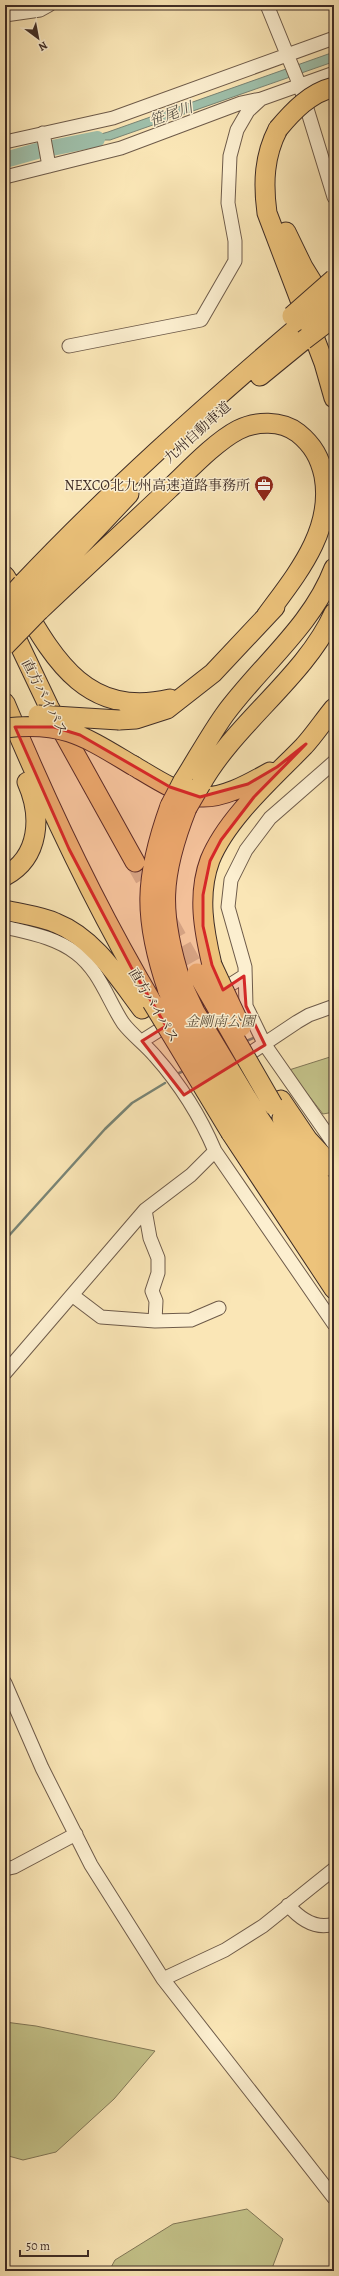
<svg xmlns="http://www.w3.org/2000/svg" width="339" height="2276" viewBox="0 0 339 2276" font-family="Alegreya,'Noto Serif JP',serif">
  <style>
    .green { fill: #c4c38a; stroke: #827858 }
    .water { fill: #9fc0ab; stroke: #798576 }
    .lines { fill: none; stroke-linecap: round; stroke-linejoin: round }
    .stream { stroke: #798576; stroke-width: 2.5 }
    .river { stroke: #9fc0ab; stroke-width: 16 }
    .highway-tunnel { stroke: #d5c199; stroke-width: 19; stroke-dasharray: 19 10; stroke-linecap: butt }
    .minor-casing { stroke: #6e5b4a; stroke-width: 15 }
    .highway-casing { stroke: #3f2d26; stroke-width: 21 }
    .minor { stroke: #fcefd0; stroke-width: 13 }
    .highway { stroke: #edc37b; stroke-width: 19 }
    .highway-bridge-casing { stroke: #3f2d26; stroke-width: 21; stroke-linecap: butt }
    .highway-bridge { stroke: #edc37b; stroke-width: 19 }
    .marked { fill: #d62828; fill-opacity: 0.2; stroke: #d62828; stroke-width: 3; stroke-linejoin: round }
    .labels { text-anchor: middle; stroke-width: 3; stroke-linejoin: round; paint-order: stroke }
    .street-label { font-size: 14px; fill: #3f2d26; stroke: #fcefd0 }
    .poi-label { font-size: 14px; fill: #3f2d26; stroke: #fcefd0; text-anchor: end }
    .park-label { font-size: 14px; font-style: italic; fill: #60523f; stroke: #fcefd0 }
    .water-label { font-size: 15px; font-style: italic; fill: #575247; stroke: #fcefd0 }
  </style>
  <rect width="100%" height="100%" fill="#fae6b6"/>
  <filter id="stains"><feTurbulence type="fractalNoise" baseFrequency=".005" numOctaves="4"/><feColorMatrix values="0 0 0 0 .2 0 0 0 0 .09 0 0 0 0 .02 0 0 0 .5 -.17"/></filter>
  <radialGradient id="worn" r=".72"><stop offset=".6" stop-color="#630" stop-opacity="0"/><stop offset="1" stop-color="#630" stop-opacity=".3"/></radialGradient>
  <path class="green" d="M334,1042V1112L323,1114L289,1070L330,1057Z
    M5,2022L36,2026L155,2051L114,2099L56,2152L23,2160L5,2155Z
    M247,2209L283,2239L271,2271H109L115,2260L173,2224Z"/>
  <path class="water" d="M334,52V61L330,63L110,140H101L77,147L76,141L108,132Z"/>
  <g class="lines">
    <path class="stream" d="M244,1042L256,1037
      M179,1073L186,1070
      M5,1240L105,1129L132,1103L165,1083"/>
    <path class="river" d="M5,160L37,151L97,139"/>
    <path class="highway-tunnel" d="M135,862L155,897
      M168,921L192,964"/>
    <defs>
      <path id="minor" d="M267,5L300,86L334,197
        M5,15L40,10L49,5
        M43,133L49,166
        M5,142L113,118L334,38
        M5,177L121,148L241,103L261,99
        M69,346L201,320L235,261V241L228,203L230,156L237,130L248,111L261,99L334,73
        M334,762L270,818L246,850L231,880L228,907L245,967L246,1006L265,1045L334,1144
        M5,927C29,933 55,937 76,953C99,970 108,1000 123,1023C132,1035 145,1044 155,1056C179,1083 201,1118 215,1151L334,1324
        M142,1041L244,976
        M240,1060L297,1022L309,1015L334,1006
        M72,1295L101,1317L155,1321L156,1301L152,1291L158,1273V1258L150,1238L145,1210
        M155,1321L191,1320L219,1308
        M5,1373L145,1210L191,1175L215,1151
        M5,1683L42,1768L91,1865L163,1979L334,2198
        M5,1869L14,1867L76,1834
        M288,1905C300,1919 315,1930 334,1924
        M163,1979L225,1950L263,1926L334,1869"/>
      <path id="highway" d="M278,129C264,156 263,183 267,213L324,363L334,398
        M286,232L303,267L327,306
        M260,376L304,340
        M5,576C46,641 75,721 170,699
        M22,584C109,492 203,408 299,326
        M31,598L129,494
        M39,611C82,570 126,530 169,489C188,471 215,442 238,430C256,421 281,420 298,433C313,445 320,458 324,476C334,531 296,575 266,616
        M9,623L49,707L135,862
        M5,703C48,806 95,906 152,1002
        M119,720L136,719L167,709L213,673L275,607
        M134,766C151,776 181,796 201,797C225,798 250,783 270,772
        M183,781C197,759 210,735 225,714C261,665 312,626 334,568
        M201,784C236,722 305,677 334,613
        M5,876C40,857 42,816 27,782
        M5,910C21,914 40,916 56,923C94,938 118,977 142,1009
        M212,965C204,931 197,895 210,860C227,818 273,778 304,746C315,734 324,720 334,708
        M181,982C159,913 160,876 187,808
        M168,991C143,918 144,878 170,806
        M281,1100L308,1140L334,1168
        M257,1115L334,1229
        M282,1118L296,1149L334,1199
        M244,1123L334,1257
        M231,1133L334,1289"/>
    </defs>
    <use href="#minor" class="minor-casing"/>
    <use href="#highway" class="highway-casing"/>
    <use href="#minor" class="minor"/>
    <use href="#highway" class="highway"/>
    <defs>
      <path id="highway-bridge" d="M278,129C293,111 310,93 334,87
        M292,316L334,279
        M305,321L334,297
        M304,340L334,317
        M5,603L22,584
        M5,628L31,598
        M5,646L39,611
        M38,715L119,720
        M5,728C64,721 85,737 134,766
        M170,806L183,781
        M187,808L201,784
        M212,965L241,1027
        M197,973L273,1105
        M181,982L195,1012L257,1115
        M168,991L182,1020L244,1123
        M152,1002L231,1133"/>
    </defs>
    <use href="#highway-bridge" class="highway-bridge-casing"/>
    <use href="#highway-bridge" class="highway-bridge"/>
  </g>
  <path class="marked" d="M15,727H54L80,735L170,787L200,797L248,784L277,767L306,744L254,797L221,840L210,861L203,895V926L212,965L223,990L244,976L246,1006L265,1045L184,1095L142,1041L166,1026L131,967L69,849Z"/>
  <defs>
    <symbol id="office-pin" viewBox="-11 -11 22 30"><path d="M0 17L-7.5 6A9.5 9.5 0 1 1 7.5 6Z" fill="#8f2418" stroke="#fcefd0"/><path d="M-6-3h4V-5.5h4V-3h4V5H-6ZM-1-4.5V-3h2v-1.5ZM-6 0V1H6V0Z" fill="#fff"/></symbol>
  </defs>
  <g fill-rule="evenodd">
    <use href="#office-pin" x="253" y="474" width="22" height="30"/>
  </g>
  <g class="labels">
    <g class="street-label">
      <text transform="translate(197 432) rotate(-42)" y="5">九州自動車道</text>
      <text transform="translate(45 697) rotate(63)" y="5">直方バイパス</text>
      <text transform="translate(154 1005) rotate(59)" y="5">直方バイパス</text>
    </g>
    <g class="poi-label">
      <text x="250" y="490">NEXCO北九州高速道路事務所</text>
    </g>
    <g class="park-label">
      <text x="220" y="1026">金剛南公園</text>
    </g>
    <g class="water-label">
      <text transform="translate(171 114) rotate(-20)" y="5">笹尾川</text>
    </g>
  </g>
  <rect width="339" height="2276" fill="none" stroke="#fae6b6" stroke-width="20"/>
  <rect x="6" y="6" width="327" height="2264" fill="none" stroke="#3f2d26" stroke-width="2"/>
  <rect x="10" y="10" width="319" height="2256" fill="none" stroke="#3f2d26"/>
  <g transform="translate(38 38) rotate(148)" stroke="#fcefd0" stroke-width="3" paint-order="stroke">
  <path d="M0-3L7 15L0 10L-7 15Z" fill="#3f2d26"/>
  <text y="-6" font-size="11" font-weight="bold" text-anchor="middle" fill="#3f2d26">N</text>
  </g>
  <path d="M20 2250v6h68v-6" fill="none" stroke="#3f2d26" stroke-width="2"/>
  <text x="26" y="2250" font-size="12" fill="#3f2d26" stroke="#fcefd0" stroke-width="3" paint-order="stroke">50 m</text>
  <rect width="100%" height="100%" filter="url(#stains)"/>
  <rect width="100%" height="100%" fill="url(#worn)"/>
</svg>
